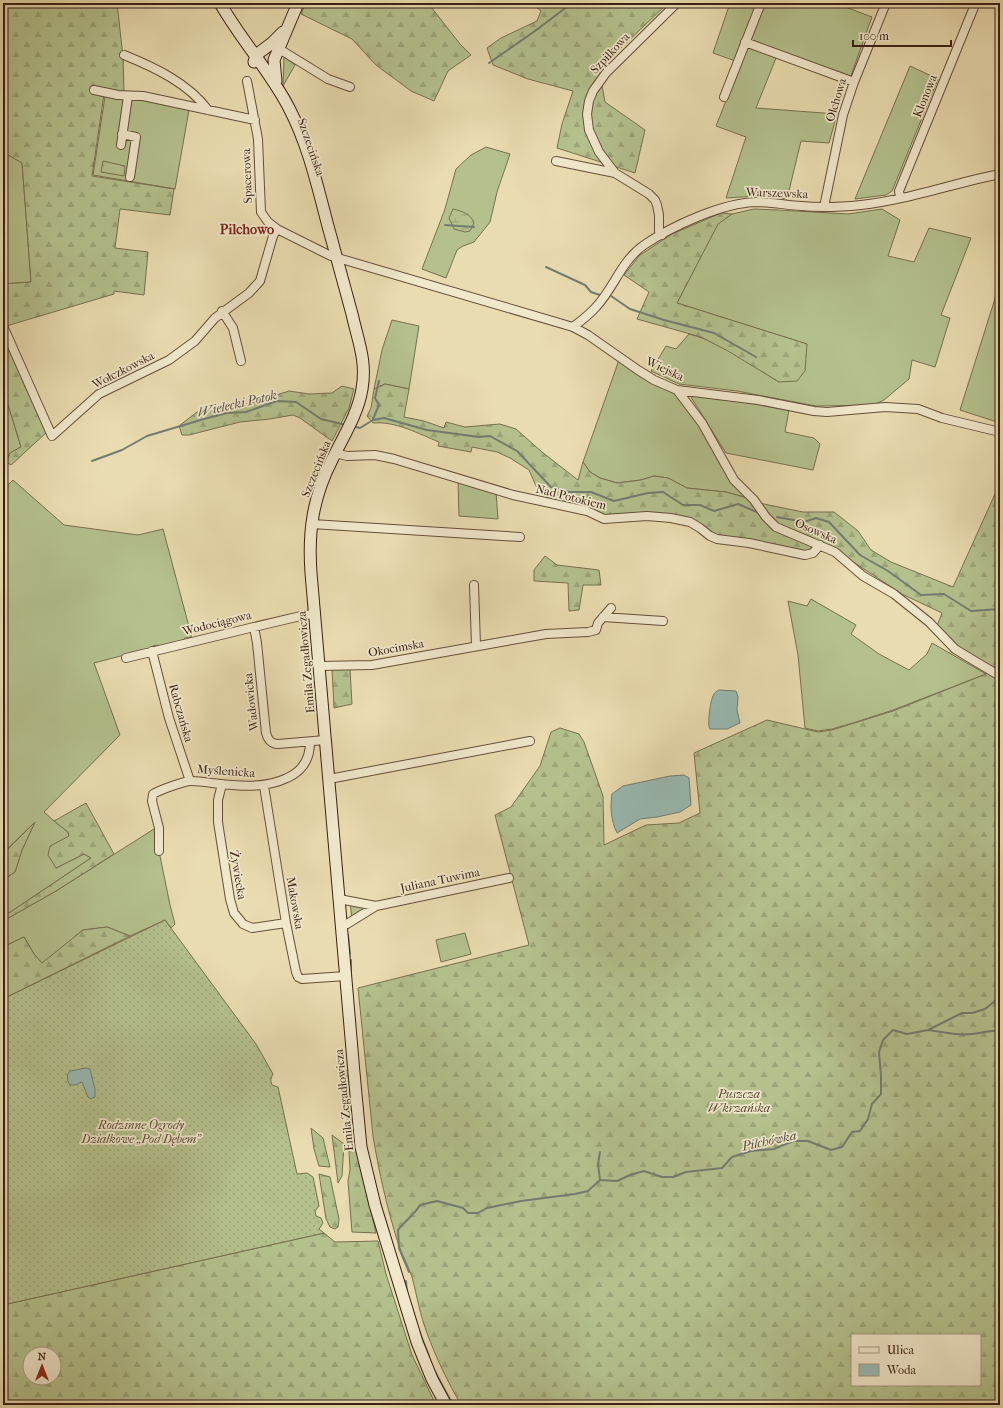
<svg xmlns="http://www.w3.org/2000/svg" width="1003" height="1408" viewBox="0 0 1003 1408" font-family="'IM FELL French Canon',serif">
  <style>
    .grass { fill: #b4c18d; stroke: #777050 }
    .forest { fill: url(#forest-firs); stroke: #777050; fill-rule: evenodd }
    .wetland { fill: url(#wetland-marsh); stroke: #777050 }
    .park { fill: url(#park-tufts); stroke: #777050 }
    .garden { fill: url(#garden-dots); stroke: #777050 }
    .water { fill: #99bab3; stroke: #737c73 }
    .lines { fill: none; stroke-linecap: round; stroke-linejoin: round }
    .stream { stroke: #737c73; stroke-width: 2 }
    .street-casing { stroke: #664e3a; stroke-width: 10 }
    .secondary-casing { stroke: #3a1f12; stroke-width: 13 }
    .street { stroke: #f1e8cc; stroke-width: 8 }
    .secondary { stroke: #f1e8cc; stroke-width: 11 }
    .labels { text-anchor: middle; stroke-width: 3.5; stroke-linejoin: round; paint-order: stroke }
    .street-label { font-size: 12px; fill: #3a1f12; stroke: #f1e8cc }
    .park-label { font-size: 12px; font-style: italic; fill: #584831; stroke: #f1e8cc }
    .water-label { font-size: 13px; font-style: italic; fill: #564e42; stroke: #f1e8cc }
    .quarter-label { font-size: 14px; font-weight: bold; fill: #7a1f14; stroke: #f1e8cc }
  </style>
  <defs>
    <pattern id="forest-firs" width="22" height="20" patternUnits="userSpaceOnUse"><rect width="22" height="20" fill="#b4c18d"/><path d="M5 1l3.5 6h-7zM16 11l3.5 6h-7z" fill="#9ca579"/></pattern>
    <pattern id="wetland-marsh" width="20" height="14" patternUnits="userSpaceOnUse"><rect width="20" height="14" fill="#b4c18d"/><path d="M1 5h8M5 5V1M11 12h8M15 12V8" fill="none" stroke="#9ca579"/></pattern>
    <pattern id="park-tufts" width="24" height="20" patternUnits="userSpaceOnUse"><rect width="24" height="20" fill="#b4c18d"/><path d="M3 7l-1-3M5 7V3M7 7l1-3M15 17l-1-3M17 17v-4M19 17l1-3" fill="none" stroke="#9ca579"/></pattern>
    <pattern id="garden-dots" width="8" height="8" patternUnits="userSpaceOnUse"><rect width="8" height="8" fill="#b4c18d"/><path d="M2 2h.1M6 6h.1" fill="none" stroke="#9ca579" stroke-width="1.8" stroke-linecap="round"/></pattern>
  </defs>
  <rect width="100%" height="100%" fill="#e9dcb0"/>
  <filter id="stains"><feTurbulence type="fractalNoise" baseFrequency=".005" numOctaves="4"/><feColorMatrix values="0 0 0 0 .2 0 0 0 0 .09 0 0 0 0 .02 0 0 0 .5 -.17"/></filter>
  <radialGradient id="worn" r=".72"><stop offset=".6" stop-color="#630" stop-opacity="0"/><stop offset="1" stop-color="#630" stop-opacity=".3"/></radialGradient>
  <path class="grass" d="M730,3H835L872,17L849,81L776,58L756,108L837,114L829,143L801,141L787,199L756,196L726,198L746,137L716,126L741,63L713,53Z
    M284,57L295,65L283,86Z
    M910,66L938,79L892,191L886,195L855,199Z
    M105,96L125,100H144L189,110L175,189L93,175Z
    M486,147L510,154L497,192L490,222L474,242L463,246L457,250L446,278L422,269L445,209L456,169L471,155Z
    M3,152L22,162L31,282L3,284Z
    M754,209L778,210L848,214L882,209L900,220L888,256L914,262L929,228L971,238L941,315L950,318L935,367L912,360L909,379L884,400L873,405L816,406L737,391L679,384L651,371L666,346L676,349L689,334C722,342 751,365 779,382L807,344L677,303L718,223L732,214Z
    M998,289L1000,290V423L960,410Z
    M392,320L419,326L409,389L385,384L374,389L382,350Z
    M620,357L677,390L720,456L748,494L744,497L726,492L687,488L668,478L654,476L641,480L617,483L600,478L590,472L583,462Z
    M3,388L21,447L10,453L3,467Z
    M689,394L715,397L789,410L785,432L814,438L820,444L813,470L726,453Z
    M13,480L64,525L138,535L163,529L192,638L190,637L185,638L183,640L159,646L157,645L153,646L151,648L94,663L120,735L44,812L54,821L68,832L69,836L56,868L84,854L91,858L9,913L3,914V880L15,872L22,850L35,822L3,853V490Z
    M458,480L496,492L498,519L459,516Z
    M811,599L856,625L851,634L879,654L909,670L927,654L932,643L986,674L893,710L856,722L832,729L818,731L805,728L798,655L788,601L807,606Z
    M154,829L159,840V851L170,905L175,924L171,928L165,920L130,936L107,927L83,930L42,964L34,954L24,937L3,947V921L56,891Z
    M350,903L367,907L352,918Z
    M465,933L471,954L441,962L436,940Z"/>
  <path class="forest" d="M3,3H117L123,57L124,92L104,94L92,176L174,189L170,215L120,209L115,248L148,252L144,295L114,291V294L3,327V284L31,282L22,163L3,152Z
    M306,3H428L460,44L471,55L448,71L434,101L411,91L376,65L352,39L301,14Z
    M531,3H668L599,69L605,102L645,130L635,173L557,148L562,124L573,91L528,79L493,65L487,48L501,38L537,21L541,11Z
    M721,213L732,214L718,224L677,303L807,344L805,371L797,381L779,382L728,351L701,337L637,319L649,292L624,275L640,255L672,234Z
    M3,330L47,432L11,465L6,462L10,453L21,447L3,388Z
    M385,384L409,389L404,417L424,421L444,428L446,422L465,427L500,424L516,429L542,452L578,480L583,462L590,472L600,478L617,483L641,480L654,476L668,478L687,488L726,492L744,497L764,504L803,512H834L858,531L871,550L891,562L953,587L1000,483V1405H461C448,1382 436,1358 427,1333C420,1315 417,1296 412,1277C408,1265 402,1255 398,1243C387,1208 379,1172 373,1136L358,988L529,945L495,815L511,807L540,766L551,732L560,728L579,734L584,742L603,796L604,845L646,825L679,823L700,813L694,753L767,720L818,732L832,730L893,711L986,674L993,669L961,649L937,626L942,613L902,594L835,550L818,542L804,553L715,536L688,519L609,517L548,501V498L536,486L529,470L510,458L497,452L472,447L471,452L438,446L439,442C419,434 396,421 373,423L367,416L371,408L374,389ZM852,1335H980V1385H852Z
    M342,386L354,389L349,408L332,441L300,418L293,415L270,419L240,422L189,435H182L179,426L197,412L219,406L248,404L289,391L309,394L332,393Z
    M545,556L557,565L599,570L601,585H583L579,610L569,611L568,583L534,581V570Z
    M332,669H350L352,704L334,708Z
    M86,803L114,854L56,891L3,921V914L9,913L91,858L84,854L56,868L48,855L50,846L69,836L68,832L54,821Z
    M35,822L22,850L15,872L3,880V854Z
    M107,927L130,936L3,999V947L24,937L34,954L42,963L83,930Z
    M350,1070L362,1171L376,1233L352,1232L348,1181L350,1170L345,1071Z
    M311,1128L323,1138L330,1167L319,1166L314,1149Z
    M332,1135L344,1144L342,1176L338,1183Z
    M319,1174L330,1177L339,1219L338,1227L335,1229L330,1227L326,1219Z
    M324,1233L335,1242L378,1241L386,1274L412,1355L436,1405H3V1305ZM30,1354H54V1378H30Z"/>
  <path class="wetland" d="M453,209C462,211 471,214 474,223L470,231L465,232L454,229L449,218Z"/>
  <path class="park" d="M103,161L125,166L124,176L101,172Z"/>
  <path class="garden" d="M165,920L256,1044L273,1074C271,1078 270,1080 272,1085L278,1087L297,1174L307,1173L313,1177L319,1206L315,1211L316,1216L321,1218L323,1223L319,1229L324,1233L3,1305V999Z"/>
  <path class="water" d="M719,690L736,691L738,697L737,710L740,723L727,729H710L709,727C708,721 710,700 714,694C715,692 717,691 719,690Z
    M684,775L689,778L691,805L680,812L657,817L640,819L617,833C611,821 610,807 612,794L623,786L670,776Z
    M86,1068L90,1069L95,1089V1097L91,1099L88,1097L82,1082L75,1085H70C67,1081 66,1075 70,1071Z"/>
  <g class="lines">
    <path class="stream" d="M489,63L535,31L572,3
      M445,225L474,227
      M546,267L585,285L591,292L600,295
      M611,296L630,309L664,320L714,333L756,357
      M373,419L379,405L375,398L379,381
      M352,426L360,428L373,420L384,418L427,430L479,437L490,436L517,451L551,487L569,492H591L614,501L648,493L663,492L683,505H700L714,511L738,504L759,513
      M92,461L122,450L147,436L204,419L227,413L246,412L277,401L296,402L321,419L346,425
      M777,517L804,522L816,518L829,522L860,555L888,571L921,595L944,594L971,611L1000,609
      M348,935L350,954
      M351,960V971
      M928,1030C942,1032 958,1036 972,1034C982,1033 990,1030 1000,1031
      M600,1180L598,1164L600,1152
      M409,1272L399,1248L398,1230C405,1221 414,1215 420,1205L437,1201L463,1208L468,1213H478L487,1208L521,1201L575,1194L588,1191L600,1180L617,1181L630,1175L644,1171L662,1177H673L686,1172L722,1168L732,1157L751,1151L774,1149L793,1141H808L831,1150L842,1147L852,1132L860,1131L868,1119L872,1104L881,1094V1076L879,1052L883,1040L893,1030L907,1034L928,1030L962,1013H972L985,1009L1000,997
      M406,1281L407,1292
      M418,1328L429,1356
      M432,1366L453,1405"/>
    <defs>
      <path id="street" d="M745,42L854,82
        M276,47L328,79L350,87
        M124,55C154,67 188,83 208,110
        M247,81L258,139L261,212L268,222L277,229L331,256L573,327L588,335L638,370L654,380L677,390L758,400L814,411L827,412L885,407L918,409L942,418L1000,432
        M94,90L118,95L143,96L255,120
        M724,97L761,3
        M122,134L136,137L130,177
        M121,145L128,96
        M556,161L615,173L649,194L655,200L657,205L659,215V231L662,235
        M615,173L599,152L589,130L587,114L589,101L593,91L606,73L677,3
        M900,198L899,191L974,7V3
        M824,207L843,115L854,82L886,3
        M222,311L233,328L241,361
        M3,326L52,436L99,394L169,360L195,341L215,318L249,293L260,281L273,236L277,229
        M573,327C581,321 589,315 596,307C614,288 621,261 644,245C672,226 722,203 756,202C771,202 786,205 801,206C821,208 841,207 861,205C908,200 954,183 1000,174
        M677,390L702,423L734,480L754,500L766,517L776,527L835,552L863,576L894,594L929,622L955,649L973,660L1000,676
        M335,453L347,456L375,455L394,459L513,495L587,511L604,519L647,516L671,518L690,522L700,528L710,536L717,539L749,543L805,555L813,553L820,545
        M312,524L520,537
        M474,585L476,646
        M603,617L663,621
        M254,627L257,643L266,733C268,740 271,744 278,744L325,740
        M152,651L169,718L190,781
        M126,658L254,627L305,615L315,614
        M319,666L372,665L546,634L588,632L596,630L598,623L611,608
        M329,779L530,741
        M222,784L218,800V822L230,899L234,913L243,924L252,928L286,923
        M264,786L286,923L296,972L298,977L302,979L346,976
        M159,851V828L152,801L153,794C160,790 184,781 191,781C198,781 205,782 212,783C237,786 264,789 287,778C303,771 310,759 310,742
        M339,899L376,906L509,878
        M341,926L347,924L376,906"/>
      <path id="secondary" d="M220,3C241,40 270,71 289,108C310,148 319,194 331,237C338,262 345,288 352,314C358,341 367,361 362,389C358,414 343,437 332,460C313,497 308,531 311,573L354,1073L361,1147L375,1205L417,1342L432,1379L446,1405
        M254,62L256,55L272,43L283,32
        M276,81L274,60L298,3"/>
    </defs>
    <use href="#street" class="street-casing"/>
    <use href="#secondary" class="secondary-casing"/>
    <use href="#street" class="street"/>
    <use href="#secondary" class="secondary"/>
  </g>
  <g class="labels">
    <g class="street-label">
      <text transform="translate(610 53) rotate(-47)" y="4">Szpilkowa</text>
      <text transform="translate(925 96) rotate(-68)" y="4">Klonowa</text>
      <text transform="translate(836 100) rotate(-73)" y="4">Olchowa</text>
      <text transform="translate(311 147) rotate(71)" y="4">Szczecińska</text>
      <text transform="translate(247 176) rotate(-92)" y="4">Spacerowa</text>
      <text transform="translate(777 193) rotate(2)" y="4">Warszewska</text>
      <text transform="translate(665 369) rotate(25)" y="4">Wiejska</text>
      <text transform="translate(123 370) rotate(-27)" y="4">Wołczkowska</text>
      <text transform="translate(316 469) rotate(-68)" y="4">Szczecińska</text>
      <text transform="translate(571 497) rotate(14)" y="4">Nad Potokiem</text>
      <text transform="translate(816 531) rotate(24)" y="4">Osowska</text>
      <text transform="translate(217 623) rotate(-14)" y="4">Wodociągowa</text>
      <text transform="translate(396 648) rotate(-10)" y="4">Okocimska</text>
      <text transform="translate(306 662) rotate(-95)" y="4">Emila Zegadłowicza</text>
      <text transform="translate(251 702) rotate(-96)" y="4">Wadowicka</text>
      <text transform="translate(181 713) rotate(74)" y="4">Rabczańska</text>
      <text transform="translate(226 771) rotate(4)" y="4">Myślenicka</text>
      <text transform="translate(238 875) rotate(80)" y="4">Żywiecka</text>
      <text transform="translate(440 880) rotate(-12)" y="4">Juliana Tuwima</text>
      <text transform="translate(295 903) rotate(80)" y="4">Makowska</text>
      <text transform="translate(344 1100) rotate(-96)" y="4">Emila Zegadłowicza</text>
    </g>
    <g class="park-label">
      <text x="739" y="1098">Puszcza<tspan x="739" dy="14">Wkrzańska</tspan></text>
      <text x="141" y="1129">Rodzinne Ogrody<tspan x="141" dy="14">Działkowe „Pod Dębem”</tspan></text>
    </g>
    <g class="water-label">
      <text transform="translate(237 403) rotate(-13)" y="5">Wielecki Potok</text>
      <text transform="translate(769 1140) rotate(-12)" y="5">Pilchówka</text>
    </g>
    <g class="quarter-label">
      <text x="247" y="234">Pilchowo</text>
    </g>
  </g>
  <rect width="1003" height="1408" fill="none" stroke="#e9dcb0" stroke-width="16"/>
  <rect x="4" y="4" width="995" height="1400" fill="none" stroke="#3a1f12" stroke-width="2"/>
  <rect x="8" y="8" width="987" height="1392" fill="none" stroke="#3a1f12"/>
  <rect x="851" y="1334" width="130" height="52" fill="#f1e8cc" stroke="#a89882"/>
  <rect x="859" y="1347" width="20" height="6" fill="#f1e8cc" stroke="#a89882"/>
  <text x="887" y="1354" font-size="12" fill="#3a1f12">Ulica</text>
  <rect x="859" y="1364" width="20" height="12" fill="#99bab3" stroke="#a89882"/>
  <text x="887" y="1374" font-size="12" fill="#3a1f12">Woda</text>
  <g transform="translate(42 1366)"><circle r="19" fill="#f1e8cc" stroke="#a89882"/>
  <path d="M0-3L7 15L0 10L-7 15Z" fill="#8f2418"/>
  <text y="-6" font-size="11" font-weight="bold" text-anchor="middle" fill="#3a1f12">N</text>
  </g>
  <path d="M853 40v6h98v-6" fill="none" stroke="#3a1f12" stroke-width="2"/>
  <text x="859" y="40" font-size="12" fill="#3a1f12" stroke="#f1e8cc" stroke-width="3" paint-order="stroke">100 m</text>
  <rect width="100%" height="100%" filter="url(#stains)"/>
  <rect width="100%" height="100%" fill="url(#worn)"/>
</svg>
